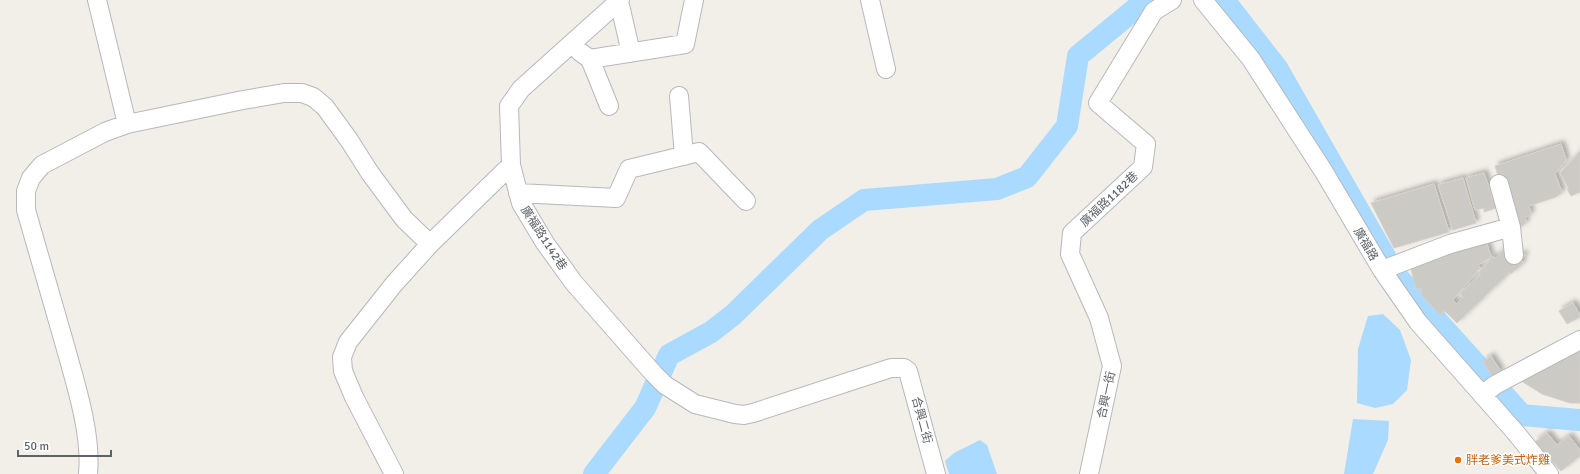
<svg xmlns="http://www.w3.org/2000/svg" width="1580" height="474" viewBox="0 0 1580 474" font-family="Signika,'Noto Sans TC',sans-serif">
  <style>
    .water { fill: #aadaff }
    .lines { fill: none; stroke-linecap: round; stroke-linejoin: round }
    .river { stroke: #aadaff; stroke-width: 22 }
    .building { fill: #cccac5; stroke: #d6d1c6; filter: url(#shadow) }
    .minor-casing { stroke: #b5b8bc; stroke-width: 20 }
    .minor { stroke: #fff; stroke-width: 18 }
    .food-dot { fill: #e8710a; stroke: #fff; stroke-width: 1.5 }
    .labels { text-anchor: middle; stroke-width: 3; stroke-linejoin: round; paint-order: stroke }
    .street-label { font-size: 12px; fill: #5f6368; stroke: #fff }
    .food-label { font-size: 12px; fill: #c56008; stroke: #fff; text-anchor: start }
  </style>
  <defs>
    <filter id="shadow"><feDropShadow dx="3.5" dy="-3.5" stdDeviation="2" flood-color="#0004"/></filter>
  </defs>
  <rect width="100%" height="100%" fill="#f1efe8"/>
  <path class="water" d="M1383,314L1400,330L1411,360L1407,390L1393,404L1375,408L1357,403L1358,349L1368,316Z
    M1353,419L1389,421L1388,440L1373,474H1344Z
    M980,440L987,445L997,474H949L945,461L954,453Z"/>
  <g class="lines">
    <path class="river" d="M1224,0L1277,68L1395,274L1522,415L1580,420
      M594,474L645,408L669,355L711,332L733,315L820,230L864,200L997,189L1027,177L1067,126L1078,56L1146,0"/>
  </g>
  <path class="building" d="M1561,144L1566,160L1555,174L1562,192L1556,197L1529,206L1531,215L1525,217L1526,223L1516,230L1495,166Z
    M1580,152V192L1571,196L1567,189H1569L1560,173Z
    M1484,173L1496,208L1484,212V208L1475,210L1466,178Z
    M1463,178L1476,223L1453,230L1438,185Z
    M1434,184L1449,232L1394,248L1371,203Z
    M1485,238L1491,257L1478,265L1480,268L1453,300L1456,304L1463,297L1460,293L1481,274L1479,272L1493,257L1495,258L1508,246L1519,257L1523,253L1525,256L1521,260L1523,263L1511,274L1510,272L1457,323L1445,311L1440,315L1421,294V288L1416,289L1409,261Z
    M1573,303L1580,315V317L1567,324L1559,311Z
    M1580,343V403H1570L1542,394L1523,382L1519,376Z
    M1491,356L1501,372L1493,377L1483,362Z
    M1547,433L1557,445L1569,436L1580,450V456L1561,471L1535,442Z"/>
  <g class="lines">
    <defs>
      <path id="minor" d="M97,0L127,124
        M620,0L521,89L509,106L511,165L521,203L545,243L574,283L653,373L665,385L695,404L735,414L744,415L753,413L891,368H904L908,371L936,474
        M870,0L886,69
        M1203,0L1251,59L1324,172L1382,270L1418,322L1516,433L1549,474
        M619,1L631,53
        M580,52L590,59L609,106
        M590,59L685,44L694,0
        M679,96L684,156
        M1499,184L1511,227L1514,255
        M518,193L616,198L629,169L699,152L746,201
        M1382,270L1450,244L1511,227
        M1482,395L1495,385L1580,340
        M88,474C92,433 75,382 64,342C51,298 39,254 26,210V191L31,178L42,165L105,132L127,124L243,100L284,93H302L313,97L325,107L349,140L370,173L404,219L430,244
        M394,474L354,397L343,371L342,357L348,342L394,284L430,244L511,165
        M1089,474L1112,366L1099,318L1070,254L1072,233L1143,167L1146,144L1098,103L1154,11L1172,0"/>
    </defs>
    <use href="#minor" class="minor-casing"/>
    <use href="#minor" class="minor"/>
  </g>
  <circle class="food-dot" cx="1458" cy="460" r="4"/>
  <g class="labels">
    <g class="street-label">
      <text transform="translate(1109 199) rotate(-43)" y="4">廣福路1182巷</text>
      <text transform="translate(544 238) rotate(57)" y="4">廣福路1142巷</text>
      <text transform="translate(1366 244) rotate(60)" y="4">廣福路</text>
      <text transform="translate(1106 395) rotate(-78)" y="4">合興一街</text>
      <text transform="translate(922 420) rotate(75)" y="4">合興二街</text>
    </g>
    <g class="food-label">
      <text x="1466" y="464">胖老爹美式炸雞</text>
    </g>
  </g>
  <path d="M18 450v6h93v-6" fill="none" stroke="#5f6368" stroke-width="2"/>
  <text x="24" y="450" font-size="12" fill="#5f6368" stroke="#ffffff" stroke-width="3" paint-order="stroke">50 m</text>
</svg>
